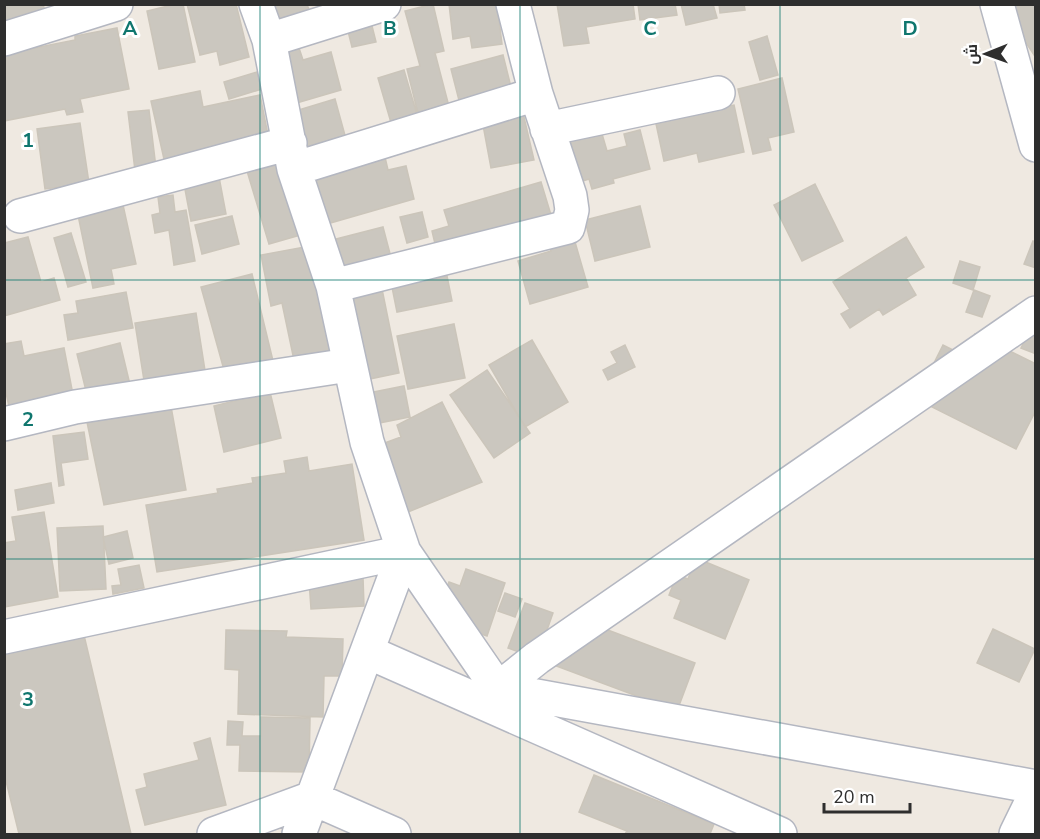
<svg xmlns="http://www.w3.org/2000/svg" width="1040" height="839" viewBox="0 0 1040 839" font-family="'Nunito Sans',Cairo,sans-serif">
  <style>
    .building { fill: #cbc7bf; stroke: #cbc5ba; stroke-width: 1.5 }
    .lines { fill: none; stroke-linecap: round; stroke-linejoin: round }
    .minor-casing { stroke: #b4b7c1; stroke-width: 36 }
    .minor { stroke: #fff; stroke-width: 33 }
    .grid { fill: none; stroke: #0f766e; stroke-width: 1.5; stroke-opacity: 0.55 }
    .grid-label { font-size: 20px; text-anchor: middle; font-weight: bold; fill: #0f766e; stroke: #fff; stroke-width: 6; stroke-linejoin: round; paint-order: stroke }
  </style>
  <rect width="100%" height="100%" fill="#efe9e1"/>
  <path class="building" d="M4,4H43L47,19L4,31Z
    M176,4H183L195,62L159,69L147,11Z
    M187,4H236L249,57L220,65L217,51L200,55Z
    M261,4H307L311,16L271,31Z
    M433,4L444,51L435,53L452,118L421,126L407,69L420,66L405,11Z
    M449,4H497L502,44L472,48L470,36L453,39Z
    M557,4H633L635,19L586,27L589,43L564,46Z
    M638,4H675L677,15L640,20Z
    M681,4H713L717,18L686,25Z
    M719,4H744L745,10L720,13Z
    M1012,4H1036V58L1004,9Z
    M372,26L376,42L352,47L348,31Z
    M117,28L129,89L80,99L83,112L67,115L65,109L4,121V54L75,40V36Z
    M767,36L778,75L760,80L749,42Z
    M298,45L303,60L331,52L341,90L293,104L278,51Z
    M503,55L514,99L462,112L451,69Z
    M404,70L418,118L392,126L378,78Z
    M257,72L262,89L229,99L224,82Z
    M782,78L794,132L768,138L771,150L753,154L738,89Z
    M200,91L203,107L260,95L269,140L166,168L151,101Z
    M335,99L349,150L306,162L292,112Z
    M734,105L744,152L699,162L697,153L664,161L655,119Z
    M149,110L157,176L136,179L128,112Z
    M523,113L534,160L491,168L483,125Z
    M80,123L89,183L45,189L37,129Z
    M600,127L607,151L627,146L624,134L640,130L650,169L613,179L614,183L592,189L589,179L570,185L558,138Z
    M384,153L388,170L406,166L414,199L320,226L308,177Z
    M282,160L304,234L269,244L247,171Z
    M219,177L226,214L191,221L184,184Z
    M541,182L551,215L436,248L432,231L449,226L444,210Z
    M815,184L843,241L802,261L774,205Z
    M173,195L175,212L186,210L195,261L174,265L169,230L155,233L152,215L160,213L158,197Z
    M123,205L136,264L111,269L114,284L93,288L78,215Z
    M640,206L650,247L595,261L585,220Z
    M422,212L428,237L407,243L400,217Z
    M232,216L239,244L202,254L195,225Z
    M383,227L393,265L338,279L328,241Z
    M71,233L86,282L68,287L54,238Z
    M573,235L588,287L530,304L518,261L551,251L548,242Z
    M28,237L41,282L54,278L60,300L4,316V243Z
    M906,237L924,267L906,278L916,295L883,315L879,309L850,328L841,314L850,309L833,282Z
    M1033,241L1036,242V268L1024,264Z
    M315,245L336,351L294,360L282,303L271,306L261,255Z
    M960,261L980,267L973,290L953,283Z
    M252,274L274,365L226,377L201,287Z
    M447,276L452,301L397,312L392,287Z
    M382,289L399,373L360,381L343,297Z
    M974,290L990,296L982,317L966,312Z
    M126,292L133,328L68,340L64,315L78,313L76,301Z
    M196,313L206,377L145,387L135,323Z
    M1036,317V354L1021,348Z
    M454,324L465,378L408,389L397,336Z
    M975,334L1036,364V410L1016,449L916,399L943,345L965,356Z
    M532,340L568,402L525,427L489,365Z
    M21,341L24,356L64,348L74,400L10,412L4,383V344Z
    M120,343L132,393L89,403L77,354Z
    M625,345L635,367L608,380L603,370L617,363L611,352Z
    M487,370L530,433L494,458L450,395Z
    M404,386L410,417L374,424L368,393Z
    M270,392L281,438L224,452L214,406Z
    M170,401L186,490L104,505L87,422Z
    M442,402L482,482L408,512L382,444L401,437L397,425Z
    M84,432L88,459L61,463L64,485L59,486L53,436Z
    M307,457L309,471L352,464L364,540L157,572L146,505L218,493L217,489L253,483L252,478L286,473L284,461Z
    M51,483L54,503L18,510L15,490Z
    M44,512L58,597L4,607V543L16,541L12,517Z
    M103,526L106,589L60,591L57,528Z
    M127,531L133,558L109,564L103,537Z
    M696,558L749,580L725,639L674,618L681,600L669,595L677,575L688,579Z
    M139,565L144,588L113,594L112,586L121,585L118,569Z
    M466,569L505,583L487,636L436,618L449,582L460,586Z
    M363,577L364,606L311,609L309,580Z
    M505,593L522,599L515,617L498,611Z
    M525,603L553,613L542,644L571,656L584,621L695,663L677,711L508,648Z
    M993,629L1035,649L1019,682L977,663Z
    M226,630L287,631L286,637L343,639L342,676H324L323,717L238,714L239,670L225,669Z
    M83,631L131,834H19L4,773V649Z
    M261,717L310,718L309,772L239,771L240,745H227L228,721L243,722L242,736H261Z
    M210,738L226,805L145,825L136,790L147,787L144,774L199,760L194,743Z
    M594,775L714,824L710,834H625L627,831L579,812Z"/>
  <g class="lines">
    <defs>
      <path id="minor" d="M997,4L1036,145
        M4,39L116,4
        M269,40L384,4
        M547,129L718,93
        M294,169L536,94
        M20,216L290,143
        M333,286L568,227L572,210L570,196L536,94L513,4
        M4,424L75,407L349,365
        M4,637L404,552L367,442L333,286L294,169L269,40L256,4
        M368,652L780,834
        M498,689L537,658L1036,313
        M214,834L312,798L394,834
        M299,834L404,552L498,689L1036,787
        M1016,834L1036,793"/>
    </defs>
    <use href="#minor" class="minor-casing"/>
    <use href="#minor" class="minor"/>
  </g>
  <path class="grid" d="M260,4V834M520,4V834M780,4V834M4,280H1036M4,559H1036"/>
  <g class="grid-label">
    <text x="130" y="35">A</text>
    <text x="390" y="35">B</text>
    <text x="650" y="35">C</text>
    <text x="910" y="35">D</text>
    <text x="28" y="147">1</text>
    <text x="28" y="426">2</text>
    <text x="28" y="706">3</text>
  </g>
  <rect width="1040" height="839" fill="none" stroke="#2e2e2e" stroke-width="12"/>
  <g transform="translate(986 54) rotate(269)" stroke="#ffffff" stroke-width="4.5" paint-order="stroke">
  <path d="M0-4.5L10 22L0 15L-10 22Z" fill="#2e2e2e"/>
  <text y="-9" font-size="16" font-weight="bold" text-anchor="middle" fill="#2e2e2e">ش</text>
  </g>
  <path d="M824 803v9h86v-9" fill="none" stroke="#2e2e2e" stroke-width="3"/>
  <text x="833" y="803" font-size="18" fill="#2e2e2e" stroke="#ffffff" stroke-width="4.5" paint-order="stroke">20 m</text>
</svg>
